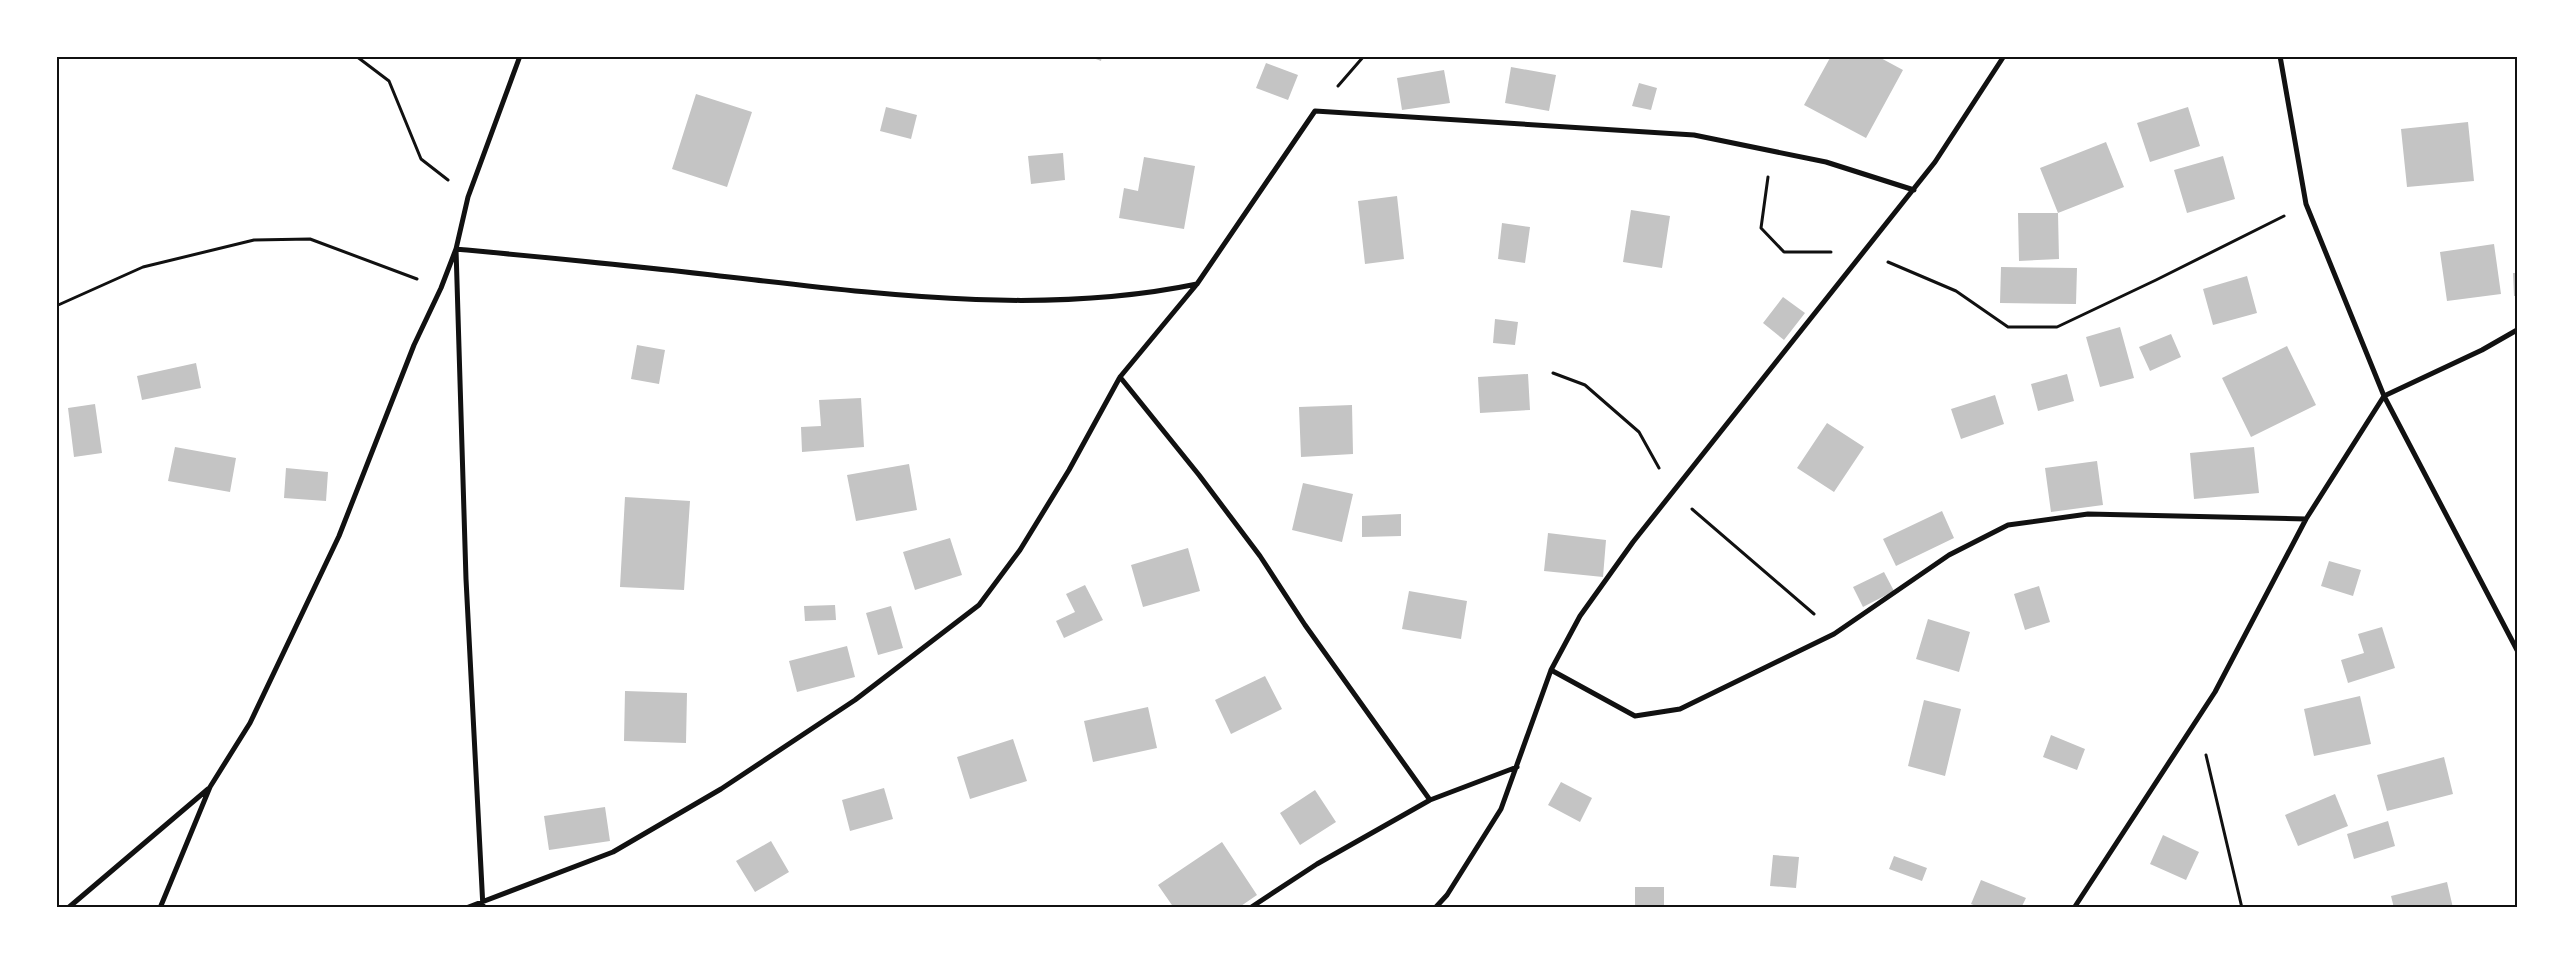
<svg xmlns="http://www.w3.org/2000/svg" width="2573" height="964" viewBox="0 0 2573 964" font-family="'IBM Plex Sans',sans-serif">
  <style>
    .building { fill: #c4c4c4 }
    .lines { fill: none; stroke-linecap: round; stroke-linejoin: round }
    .path { stroke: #111; stroke-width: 3 }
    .minor { stroke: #111; stroke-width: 5 }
    .neatline { fill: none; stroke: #111; stroke-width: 2 }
  </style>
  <rect width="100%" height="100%" fill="#fff"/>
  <path class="building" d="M1088,56H1102L1101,61Z
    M1831,56H1877L1903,70L1866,138L1804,105Z
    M1266,63L1298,75L1288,100L1256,88Z
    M1511,67L1556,75L1549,111L1505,103Z
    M1444,70L1450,103L1402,110L1397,78Z
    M1639,83L1657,88L1651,110L1632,106Z
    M696,94L752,112L727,187L672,169Z
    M886,107L917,115L911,139L880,131Z
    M2188,107L2200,146L2150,162L2137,123Z
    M2468,122L2474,181L2407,187L2401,129Z
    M2106,142L2124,187L2058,213L2040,168Z
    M1063,153L1065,180L1031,184L1028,156Z
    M2223,156L2235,199L2187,213L2174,170Z
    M1144,157L1195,166L1184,229L1119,218L1124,188L1138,191Z
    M1397,196L1404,259L1365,264L1358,201Z
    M1631,210L1670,216L1662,268L1623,262Z
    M2018,213H2058L2059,259L2019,261Z
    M1502,223L1530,227L1525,263L1498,259Z
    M2494,244L2501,294L2447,301L2440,252Z
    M2001,267L2077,268L2076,304L2000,303Z
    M2513,273H2517V296H2514Z
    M2247,276L2257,313L2213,325L2203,289Z
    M1783,297L1805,313L1784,340L1763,323Z
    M1495,319L1518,322L1515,345L1493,343Z
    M2120,327L2134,378L2100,387L2086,337Z
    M2171,334L2181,357L2150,371L2139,347Z
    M637,345L665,350L659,384L631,379Z
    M2287,346L2316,405L2251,437L2222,378Z
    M196,363L201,388L142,400L137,376Z
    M1528,374L1530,410L1480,413L1478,377Z
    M2067,374L2074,401L2038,411L2031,384Z
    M1995,395L2004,424L1961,439L1951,409Z
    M861,398L864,447L802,452L801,427L821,426L819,400Z
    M95,404L102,453L74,457L68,408Z
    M1352,405L1353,454L1301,457L1299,407Z
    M1827,423L1864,447L1834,492L1797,468Z
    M175,447L236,458L230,492L168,481Z
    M2254,447L2259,493L2194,499L2190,453Z
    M2097,461L2103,505L2051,512L2045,468Z
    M909,464L917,510L856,521L847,475Z
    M286,468L328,472L326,501L284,498Z
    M1303,483L1353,494L1342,542L1292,530Z
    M625,497L690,501L684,590L620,587Z
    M1942,511L1954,538L1896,566L1883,539Z
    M1401,514V536L1362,537V516Z
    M1548,533L1606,540L1603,577L1544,571Z
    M950,538L962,575L915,590L903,552Z
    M1188,548L1200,591L1143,607L1131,565Z
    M2329,561L2361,570L2353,596L2321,586Z
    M1884,572L1894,591L1863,607L1853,587Z
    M1085,585L1103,620L1064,638L1056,621L1075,612L1066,594Z
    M2039,586L2050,622L2025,630L2014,594Z
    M1409,591L1467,601L1461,639L1402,629Z
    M835,605L836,620L805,621L804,606Z
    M891,606L903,648L878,655L866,613Z
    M1928,619L1970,632L1959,672L1916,659Z
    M2382,627L2395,668L2348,683L2341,660L2364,653L2358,634Z
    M847,646L855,677L797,692L789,661Z
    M1265,676L1282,709L1231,734L1215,700Z
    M625,691L687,693L686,743L624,741Z
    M2360,696L2371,744L2314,756L2304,709Z
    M1924,700L1961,709L1945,776L1908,766Z
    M1148,707L1157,748L1093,762L1084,721Z
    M2051,735L2085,749L2077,770L2043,757Z
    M1013,739L1027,781L970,799L957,757Z
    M2444,757L2453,794L2387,811L2377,775Z
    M1561,782L1592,798L1580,822L1548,805Z
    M884,788L893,819L850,831L842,800Z
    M1315,790L1336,822L1300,845L1280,813Z
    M2335,794L2348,826L2298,846L2285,815Z
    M605,807L610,841L549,850L544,816Z
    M2388,821L2395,846L2354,859L2347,834Z
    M2163,835L2199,852L2186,880L2150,864Z
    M771,841L789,872L755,892L736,861Z
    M1222,842L1257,895L1238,908H1174L1158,885Z
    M1773,855L1799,857L1796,888L1770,886Z
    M1894,856L1927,868L1922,881L1889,869Z
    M1981,880L2026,898L2021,908H1981L1971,904Z
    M2447,882L2453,908H2394L2391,896Z
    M1635,887H1664V908H1635Z"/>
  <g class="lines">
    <path class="path" d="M356,56L389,81L421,159L448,180
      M1338,86L1364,56
      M1768,177L1761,228L1784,252H1831
      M1888,262L1956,291L2008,327H2057L2156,280L2284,216
      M56,306L143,267L254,240L310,239L417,279
      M1553,373L1585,385L1639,432L1659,468
      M1692,509L1814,614
      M2206,755L2242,908"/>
    <path class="minor" d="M2280,56L2306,204L2384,396L2517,650
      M1120,377L1199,475L1260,556L1305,625L1430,800
      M1551,670L1635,716L1680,709L1834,634L1949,555L2008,525L2088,514L2306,519
      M68,908L208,789
      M160,908L210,787L250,723L339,536L414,345L441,288L456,249C541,257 627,265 712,275C872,293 1038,317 1197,284L1315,111L1694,135L1826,162L1914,190
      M466,908L613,852L721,789L855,700L979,605L1020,550L1069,470L1120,377L1197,284
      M483,908L466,579L456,249L468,197L520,56
      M1250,908L1317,864L1430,800L1517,767
      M1435,908L1447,895L1501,809L1551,670L1580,616L1633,542L1935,162L2004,56
      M2074,908L2215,692L2306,519L2384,396L2482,350L2517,330"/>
  </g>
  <rect width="2573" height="964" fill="none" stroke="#ffffff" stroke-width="115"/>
  <rect x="58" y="58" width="2458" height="848" class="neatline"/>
</svg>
